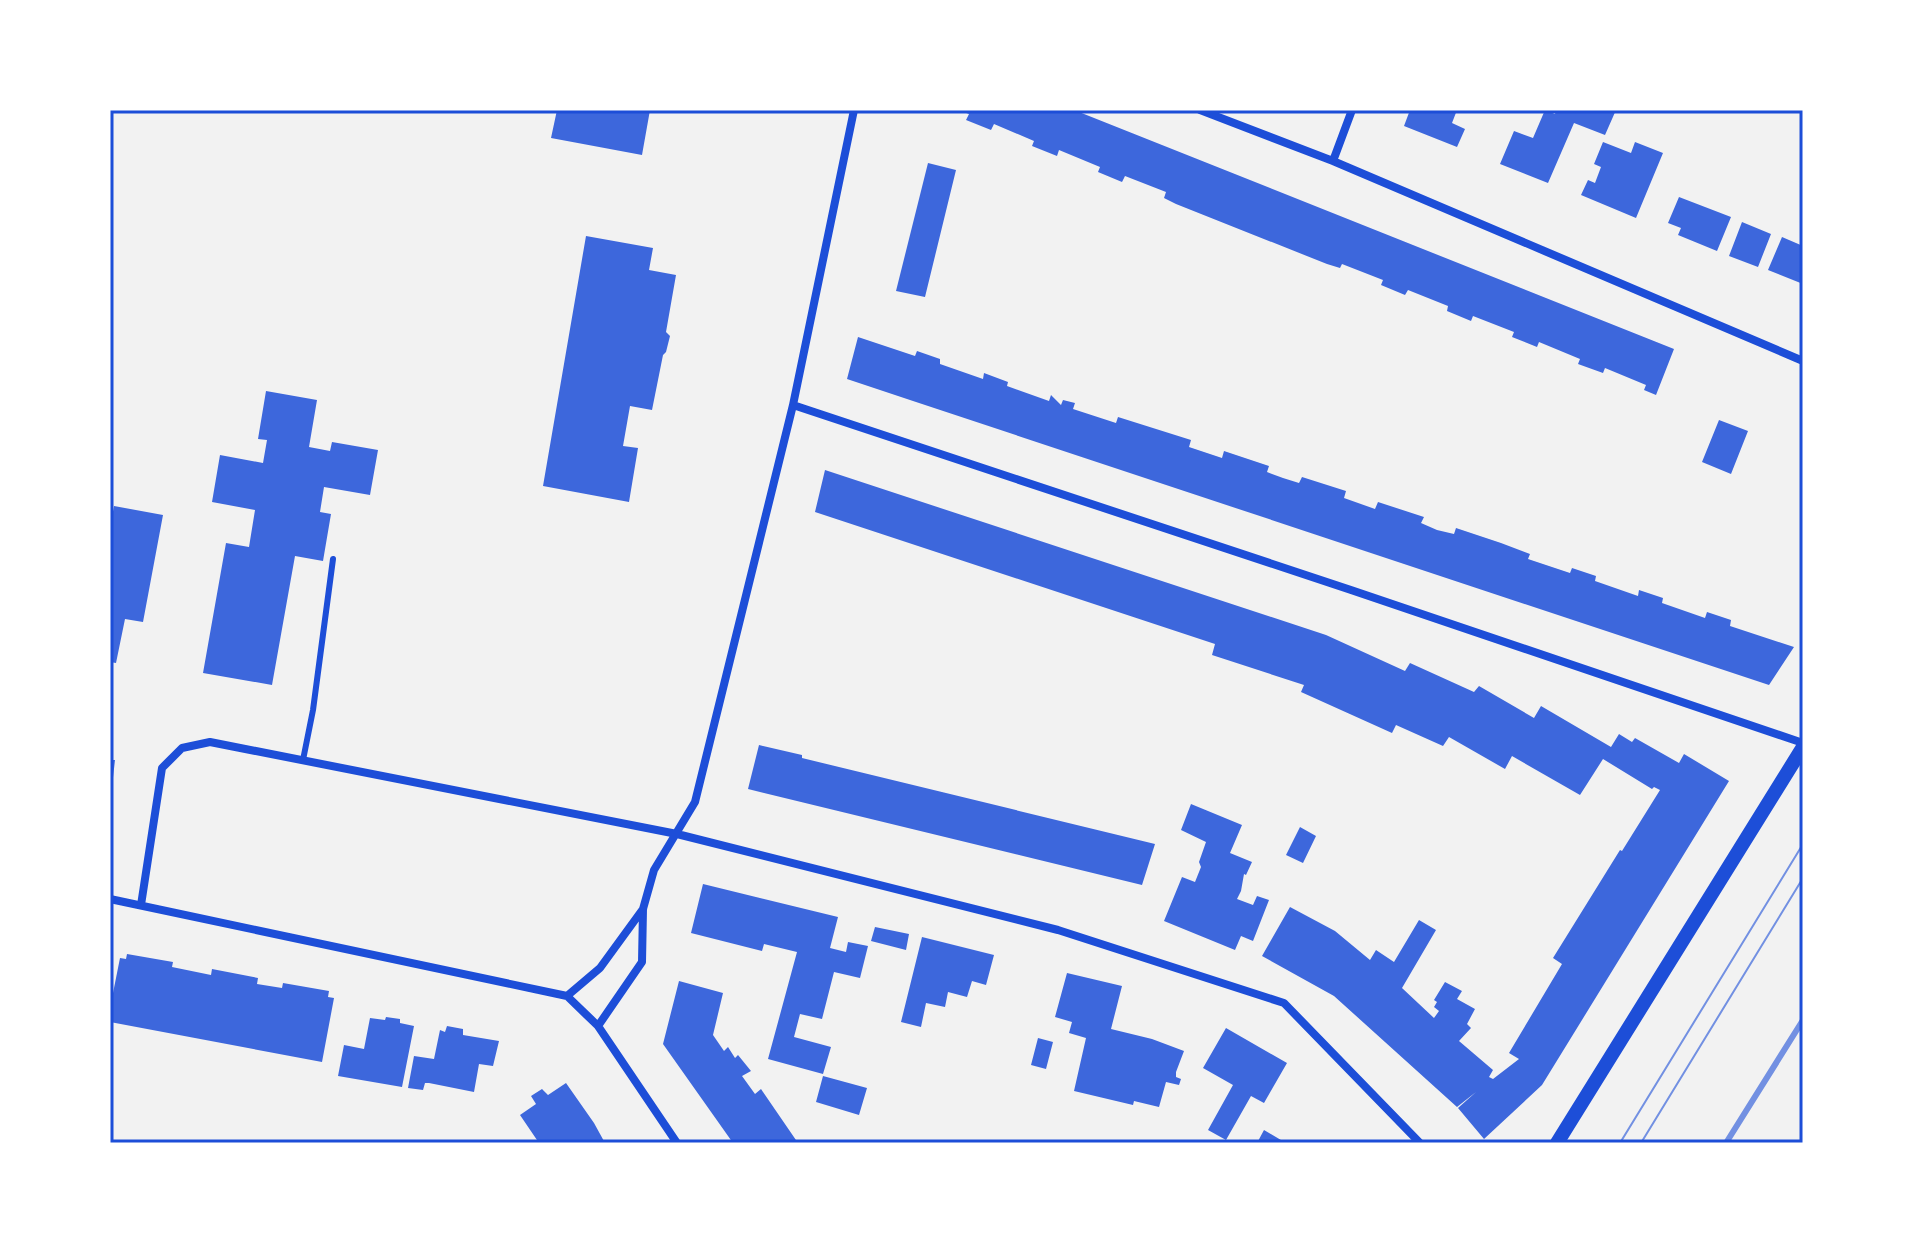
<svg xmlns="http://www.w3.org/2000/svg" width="1913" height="1253" viewBox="0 0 1913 1253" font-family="Ubuntu,sans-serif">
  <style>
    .building { fill: #3d67dc }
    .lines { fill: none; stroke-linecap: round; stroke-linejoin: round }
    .service { stroke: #1d4ed8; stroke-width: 6 }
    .minor { stroke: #1d4ed8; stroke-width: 8 }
    .tertiary { stroke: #1d4ed8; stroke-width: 14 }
    .tram { stroke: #7290e2; stroke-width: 2 }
    .rail { stroke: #7290e2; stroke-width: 6 }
    .neatline { fill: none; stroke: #1d4ed8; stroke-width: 3 }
  </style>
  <rect width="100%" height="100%" fill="#f2f2f2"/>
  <path class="building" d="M557,110H650L642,155L551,138Z
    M958,110H1074L1674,349L1656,395L1644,390L1646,385L1605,368L1603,373L1578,364L1580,359L1539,342L1537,347L1512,337L1514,332L1473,316L1471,321L1447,311L1448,306L1408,290L1405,295L1381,285L1383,280L1342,264L1340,268L1327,264L1176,204L1164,198L1166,192L1125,176L1122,182L1098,172L1100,167L1059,150L1057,156L1032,146L1034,141L994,124L991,130L966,120L969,114Z
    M1410,110H1457L1452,123L1465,129L1457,147L1404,126Z
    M1545,110L1555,114L1556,110H1616L1605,135L1574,123L1548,183L1500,164L1514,131L1533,138Z
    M1603,142L1631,153L1635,142L1663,153L1636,218L1581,195L1588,180L1595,183L1601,167L1594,164Z
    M928,163L956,170L925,297L896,291Z
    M1679,197L1731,217L1717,251L1678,235L1681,228L1668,223Z
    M1742,222L1771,234L1758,267L1729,256Z
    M586,236L653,248L649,270L676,275L666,332L670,336L666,352L663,355L652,410L630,406L623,446L638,448L629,502L543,486Z
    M1782,237L1803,246V284L1768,270Z
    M858,337L915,356L917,351L940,359V364L983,379L984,373L1008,382L1007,386L1049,401L1051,395L1061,405L1063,400L1075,403L1073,409L1116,423L1118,417L1191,440L1189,447L1222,458L1224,451L1269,466L1267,472L1283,478L1299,483L1302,477L1346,491L1344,498L1375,509L1378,502L1424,517L1421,523L1437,530L1454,534L1456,528L1501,543L1530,554L1528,559L1570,573L1572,568L1596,576L1595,581L1638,596L1639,590L1663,598L1662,603L1705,618L1707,612L1731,620L1730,626L1794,647L1769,685L913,401L847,379Z
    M266,391L317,400L309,447L330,451L332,442L378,450L370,495L324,487L320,512L331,514L323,561L295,556L272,685L203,673L226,543L249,547L255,510L212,502L220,455L263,463L267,440L258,439Z
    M1719,420L1748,431L1731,474L1702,462Z
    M825,470L1326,635L1405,671L1410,663L1474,692L1479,686L1534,718L1541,706L1611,747L1619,734L1632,742L1635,738L1679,763L1684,754L1729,781L1542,1085L1484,1139L1458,1108L1476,1092L1457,1107L1334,996L1262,956L1290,907L1335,931L1370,960L1376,950L1394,962L1419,920L1436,930L1402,988L1434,1018L1439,1011L1434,1007L1437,1002L1434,1000L1445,982L1462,991L1457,999L1475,1009L1467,1024L1471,1028L1459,1041L1493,1070L1489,1077L1493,1079L1519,1059L1509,1053L1562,964L1553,958L1620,850L1622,851L1660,790L1654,787L1652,789L1603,759L1580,795L1512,756L1505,769L1449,737L1443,746L1396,725L1392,733L1301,692L1304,685L1212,655L1215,644L815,512Z
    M114,506L163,515L143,622L125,619L116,663L110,662V528Z
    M759,745L802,755V758L1155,844L1142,885L748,789Z
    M110,760H115L111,795L110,794Z
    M1191,804L1242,825L1230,853L1252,862L1246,875L1244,874L1241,891L1237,899L1253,905L1257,896L1269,900L1253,941L1241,936L1235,950L1164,921L1182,877L1195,882L1201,867L1199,862L1206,842L1181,830Z
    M1300,827L1316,836L1303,863L1286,855Z
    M703,884L838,917L830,948L846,952L848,942L868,946L860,978L834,972L822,1019L800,1014L794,1037L831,1047L823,1074L768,1059L797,952L764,944L762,951L691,933Z
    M875,927L909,934L906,950L871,941Z
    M922,937L994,955L986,985L972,981L967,997L948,992L945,1007L926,1003L921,1027L901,1022Z
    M127,954L173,962L172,967L211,975L212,969L258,978L257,984L282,988L283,983L329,991L328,997L334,998L322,1062L110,1022V1008L120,958L126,959Z
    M1067,973L1122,986L1111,1029L1152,1039L1184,1051L1176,1072V1077L1181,1079L1179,1085L1166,1082L1159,1107L1134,1101L1133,1105L1074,1091L1086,1038L1069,1033L1072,1022L1055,1017Z
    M679,981L723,993L713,1035L724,1051L728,1047L735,1058L738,1055L751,1071L742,1076L755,1094L761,1089L798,1143H733L663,1044Z
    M386,1017L400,1019V1023L414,1026L402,1087L338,1076L344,1045L364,1049L370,1018L385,1020Z
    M447,1026L463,1029V1035L499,1041L493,1066L479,1064L474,1092L429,1083H425L423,1090L408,1088L414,1056L434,1059L440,1030L445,1032Z
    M1226,1028L1287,1063L1264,1103L1251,1096L1226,1140L1208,1130L1233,1085L1203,1068Z
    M1038,1038L1053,1042L1046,1069L1031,1065Z
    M823,1076L867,1088L859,1115L816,1102Z
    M566,1083L594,1123L605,1143H539L520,1115L536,1104L531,1096L542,1089L548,1095Z
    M1264,1130L1286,1143H1257Z"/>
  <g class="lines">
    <path class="service" d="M303,760L313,710L333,559"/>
    <path class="minor" d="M1200,110L1333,161L1803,361
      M1333,161L1352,110
      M793,405L1351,590L1803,743
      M110,899L567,996
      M141,905L162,768L182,748L210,742L677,834L1058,930L1284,1003L1420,1143
      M567,996L598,1026L677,1143
      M567,996L600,968L643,909
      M598,1026L642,962L643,909L654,870L695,802L793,405L854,110"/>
    <path class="tertiary" d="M1557,1143L1803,747"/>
    <path class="tram" d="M1620,1143L1803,844
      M1641,1143L1803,878"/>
    <path class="rail" d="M1726,1143L1803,1020"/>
  </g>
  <rect width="1913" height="1253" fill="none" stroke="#ffffff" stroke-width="224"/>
  <rect x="112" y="112" width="1689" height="1029" class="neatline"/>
</svg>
